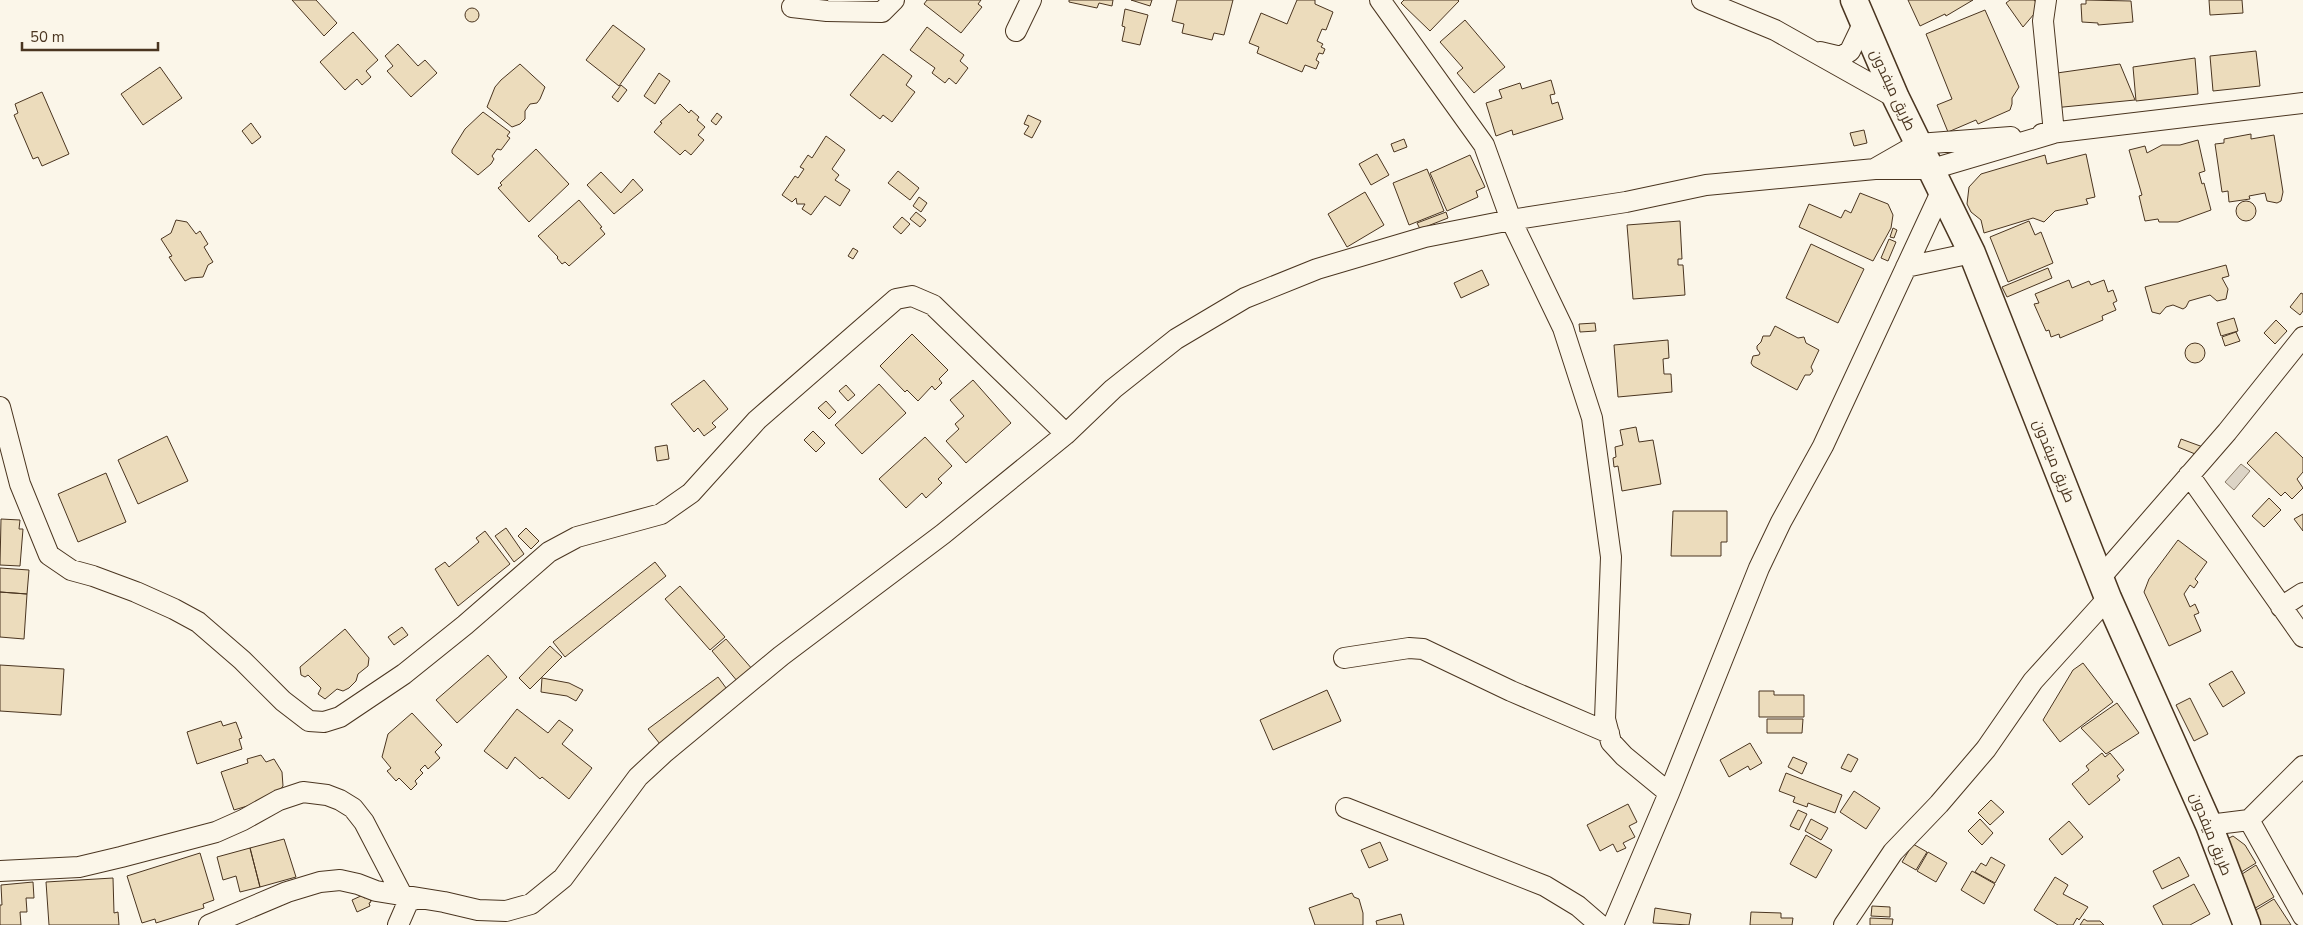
<svg xmlns="http://www.w3.org/2000/svg" width="2303" height="925" viewBox="0 0 2303 925" font-family="'Nunito Sans',Cairo,sans-serif">
  <style>
    .water { fill: #dcd4c6; stroke: #887966 }
    .building { fill: #ecdcbc; stroke: #4a3520 }
    .lines { fill: none; stroke-linecap: round; stroke-linejoin: round }
    .minor-casing { stroke: #4a3520; stroke-width: 22 }
    .major-casing { stroke: #4a3520; stroke-width: 29 }
    .minor { stroke: #fbf6e9; stroke-width: 20 }
    .major { stroke: #fbf6e9; stroke-width: 26 }
    .labels { text-anchor: middle; stroke-width: 4; stroke-linejoin: round; paint-order: stroke }
    .street-label { font-size: 15px; fill: #4a3520; stroke: #fbf6e9 }
  </style>
  <rect width="100%" height="100%" fill="#fbf6e9"/>
  <path class="water" d="M2241,464L2250,471L2234,490L2225,482Z"/>
  <path class="building" d="M292,0H316L337,23L324,36Z
    M927,0H981L978,4L982,7L961,33L924,4Z
    M1069,0H1113L1112,6L1099,3L1097,8L1069,2Z
    M1131,0H1152L1150,6Z
    M1177,0H1233L1224,35L1214,33L1212,40L1182,33L1184,24L1172,21Z
    M1297,0H1315V4L1333,12L1326,30L1322,29L1317,41L1323,44L1321,47L1325,49L1323,54L1319,53L1316,60L1319,62L1316,69L1305,65L1302,72L1257,53L1259,47L1249,43L1261,13L1287,24Z
    M1404,0H1458L1459,1L1430,31L1401,3Z
    M1908,0H1973L1946,16L1945,14L1920,26Z
    M2010,0H2034L2040,7L2023,27L2006,3Z
    M2086,0L2131,1L2133,22L2098,25V23L2082,22L2081,4H2086Z
    M2209,0H2242L2243,13L2210,15Z
    M465 15a7 7 0 1 1 14 0a7 7 0 1 1-14 0Z
    M1125,9L1148,15L1140,45L1122,41L1125,27L1122,26Z
    M1985,10L2019,87L2012,98V104L2010,110L1978,124L1976,120L1948,132L1937,105L1952,99L1926,34Z
    M1465,20L1505,67L1474,93L1457,73L1463,68L1440,42Z
    M613,25L645,49L619,86L586,60Z
    M927,27L964,55L960,61L968,68L956,84L949,78L945,83L932,73L935,68L910,50Z
    M353,32L378,60L366,71L371,77L362,85L357,79L345,90L320,62Z
    M398,44L418,66L425,60L437,73L411,97L387,71L393,66L385,56Z
    M2256,51L2260,86L2213,91L2210,56Z
    M883,54L912,76L906,85L915,92L892,122L883,115L880,119L850,95Z
    M2195,58L2198,94L2136,101L2133,67Z
    M520,64L545,87L540,99L537,103L530,104L525,111V119L520,124L512,127L487,107L495,87L501,80Z
    M2120,64L2135,100L2053,108L2050,74Z
    M160,67L182,98L143,125L121,94Z
    M659,73L670,81L655,104L644,96Z
    M1551,80L1555,94L1550,95L1552,104L1558,102L1563,119L1513,135L1512,130L1496,136L1486,103L1502,98L1499,90L1520,83L1522,89Z
    M621,85L627,90L618,102L612,97Z
    M42,92L69,154L42,166L38,157L33,159L14,115L18,113L15,104Z
    M680,104L689,113L691,110L699,117L697,120L705,127L698,135L704,140L691,155L685,150L680,155L654,132L662,123L660,122Z
    M483,112L510,132L507,136L510,138L501,150L497,149L492,156L494,159L491,164L478,175L452,153V150L465,129Z
    M717,113L722,117L716,125L711,121Z
    M1028,115L1041,121L1032,138L1024,134L1029,126L1024,124Z
    M251,123L261,137L252,144L242,131Z
    M1864,130L1867,143L1854,146L1850,133Z
    M2251,134V139L2274,135L2283,192L2281,201L2277,203L2267,201L2265,193L2249,196L2250,199L2229,202L2228,191L2222,192L2215,144L2224,143V139Z
    M826,136L845,150L832,169L839,175L835,180L850,190L840,206L825,196L811,215L802,209L805,204H797L796,198L792,202L782,195L795,176L798,178L804,169L800,167L808,155L812,158Z
    M1404,139L1407,147L1394,152L1391,144Z
    M2198,140L2205,171L2199,173L2202,184L2204,183L2211,210L2178,222H2159L2158,219L2145,221L2139,196L2142,195L2129,150L2145,146L2147,153L2162,145H2180Z
    M536,149L569,184L529,222L498,188L502,185L500,183Z
    M1377,154L1389,175L1371,185L1359,164Z
    M2086,154L2095,197L2086,199L2088,204L2055,211L2044,222L2033,218L1984,233L1981,220L1971,212L1967,204L1969,187L1981,174L2045,155L2047,164Z
    M1470,155L1485,187L1476,191L1478,197L1447,211L1430,173Z
    M1427,169L1444,211L1409,225L1393,183Z
    M898,171L919,188L910,200L888,183Z
    M601,172L621,193L633,179L643,190L614,214L587,185Z
    M1365,192L1384,225L1347,247L1328,214Z
    M1860,193L1888,204L1893,215L1891,228L1873,261L1799,227L1809,204L1841,218L1845,210L1851,213Z
    M919,197L927,203L921,212L913,206Z
    M579,200L602,227L600,228L605,234L569,266L565,262L562,264L557,258L558,257L538,236Z
    M2236 211a10 10 0 1 1 20 0a10 10 0 1 1-20 0Z
    M916,212L926,220L920,227L910,219Z
    M1446,212L1448,218L1420,229L1417,223Z
    M902,217L910,224L901,234L893,227Z
    M176,220L187,222L196,234L200,231L208,244L204,247L213,262L208,265L203,277L191,278L185,281L169,257L172,256L161,239L171,233Z
    M1680,221L1682,259H1678V265H1683L1685,295L1633,299L1627,225Z
    M2029,221L2035,235L2041,232L2053,263L2008,282L1990,237Z
    M1893,228L1897,230L1894,238L1890,237Z
    M1889,239L1896,242L1888,261L1881,258Z
    M1811,244L1864,269L1838,323L1786,298Z
    M853,248L858,251L853,259L848,256Z
    M2226,265L2229,276L2222,278L2228,289L2226,299L2217,301L2210,295L2189,301L2186,307L2183,309L2173,305L2166,307L2160,314L2152,312L2145,287Z
    M2048,268L2052,278L2007,297L2002,287Z
    M1482,270L1489,285L1461,298L1454,283Z
    M2069,280L2072,288L2089,281L2091,285L2104,280L2108,292L2113,290L2117,301L2113,303L2116,310L2102,316L2103,320L2060,338L2059,334L2051,337L2049,330L2046,331L2034,304L2039,303L2035,294Z
    M2301,293L2303,294V311L2300,315L2290,307Z
    M2234,318L2238,331L2221,336L2217,323Z
    M2276,320L2287,331L2275,344L2264,333Z
    M1595,323L1596,331L1580,332L1579,324Z
    M1775,326L1798,338L1804,337L1806,343L1819,350L1811,367L1813,371L1810,375H1805L1797,390L1753,366L1751,363L1753,356L1759,355L1760,353L1757,349V346L1761,342L1763,336H1770Z
    M2236,332L2240,341L2225,346L2222,337Z
    M912,334L948,370L939,379L942,383L935,390L932,386L918,401L907,390L905,392L880,366Z
    M1668,340L1669,358L1663,359L1664,374H1671L1672,392L1618,397L1614,345Z
    M2185 353a10 10 0 1 1 20 0a10 10 0 1 1-20 0Z
    M704,380L728,409L712,423L716,427L704,436L698,428L694,432L671,404Z
    M973,380L1011,423L966,463L946,441L959,429L955,424L964,416L950,400Z
    M879,384L906,413L862,454L835,425Z
    M846,385L855,395L848,401L839,391Z
    M826,401L836,412L829,419L818,408Z
    M1636,427L1639,442L1653,440L1661,484L1622,491L1618,466L1614,467L1613,458L1616,457L1615,447L1623,445L1620,430Z
    M813,431L825,443L816,452L804,440Z
    M2276,432L2303,458V472L2297,479L2303,488L2292,499L2285,492L2281,496L2247,463Z
    M167,436L188,481L138,504L118,460Z
    M925,437L952,466L938,479L942,483L926,498L922,493L906,508L879,479Z
    M2181,439L2203,447L2200,456L2178,447Z
    M667,445L669,459L657,461L655,447Z
    M106,473L126,522L78,542L58,494Z
    M2269,498L2281,510L2264,527L2252,516Z
    M1673,511H1727V542H1721V556H1671Z
    M2303,514V531L2294,519Z
    M1,519L20,520L19,529H23L20,566L0,565Z
    M506,528L524,554L514,562L495,536Z
    M526,528L539,541L531,549L518,536Z
    M485,531L510,564L458,606L435,569L445,562L449,567L479,542L476,538Z
    M2178,540L2207,562L2195,579L2198,582L2194,588L2190,585L2184,594L2190,607L2195,604L2199,613L2194,615L2201,631L2169,646L2144,592L2149,579Z
    M655,562L666,576L565,657L553,642Z
    M0,568L29,570L27,594L0,592Z
    M680,586L725,637L710,650L665,599Z
    M0,592L27,594L24,639L0,637Z
    M402,627L408,635L394,645L388,637Z
    M345,629L369,658L368,666L358,674L356,681L349,688L343,691L337,689L325,699L318,694L321,688L308,675L305,677L301,675L300,667Z
    M726,639L753,670L738,682L712,651Z
    M550,646L562,657L530,689L519,678Z
    M488,655L507,677L457,723L436,700Z
    M2083,663L2113,702L2060,742L2043,720L2073,670Z
    M0,665L64,669L61,715L0,711Z
    M2232,671L2245,693L2223,707L2209,684Z
    M718,677L729,692L660,744L648,729Z
    M542,678L569,683L583,690L576,701L567,696L541,692Z
    M1327,690L1341,721L1273,750L1260,720Z
    M1759,691H1774V695H1804V717H1759Z
    M2190,698L2208,734L2194,741L2176,705Z
    M2117,703L2139,733L2106,754L2081,728Z
    M517,709L548,733L559,720L573,730L562,744L592,768L569,799L542,777L540,779L515,757L507,769L484,751Z
    M412,713L442,745L435,752L440,758L428,769L425,765L420,770L423,773L415,781L417,784L411,790L399,778L396,781L387,771L391,768L382,757L388,734Z
    M1767,719H1803L1802,733H1767Z
    M221,721L223,726L236,722L242,738L239,739L242,749L197,764L187,732Z
    M1750,743L1762,763L1750,770L1748,766L1729,777L1720,760Z
    M2102,753L2105,757L2110,753L2124,770L2117,776L2120,780L2089,805L2072,784L2089,770L2086,766Z
    M1848,754L1858,759L1851,772L1841,768Z
    M261,755L266,762L274,759L282,772L283,786L274,798L234,810L221,772L248,763L247,759Z
    M1793,757L1807,763L1802,774L1788,767Z
    M1786,773L1842,795L1835,813L1808,803L1807,807L1793,802L1795,797L1779,791Z
    M1854,791L1880,808L1866,829L1840,812Z
    M1991,800L2004,812L1990,825L1978,813Z
    M1628,804L1637,822L1629,826L1635,837L1623,843L1626,848L1617,852L1613,844L1600,851L1587,825Z
    M1798,810L1807,814L1799,830L1790,826Z
    M1811,819L1828,828L1821,840L1805,831Z
    M1980,819L1993,833L1982,845L1968,831Z
    M2069,821L2083,837L2062,855L2049,839Z
    M1806,835L1832,850L1816,878L1790,864Z
    M2233,836L2245,845L2256,863L2238,874L2227,839Z
    M284,839L296,877L260,887L250,848Z
    M1380,842L1388,860L1369,868L1361,850Z
    M1913,844L1927,852L1916,870L1902,862Z
    M250,848L260,887L240,892L236,876L223,880L217,857Z
    M1928,852L1947,863L1936,882L1917,871Z
    M200,853L214,900L203,904L204,908L156,923L155,919L142,923L127,876Z
    M1991,857L2005,865L1995,883L1975,872L1981,863L1986,866Z
    M2179,857L2189,876L2162,889L2153,871Z
    M2256,865L2274,897L2252,910L2239,876Z
    M1972,871L1995,884L1984,904L1961,890Z
    M2055,877L2068,885L2063,894L2088,907L2079,920L2077,918L2073,925H2058L2034,910Z
    M113,878L114,913L118,912L119,925H49L46,882Z
    M33,882L34,898H26L27,912H20L21,925H0V905H2L1,885Z
    M2194,884L2210,914L2190,925H2163L2153,906Z
    M1352,893L1354,897L1359,899L1363,913V925H1315L1309,908Z
    M363,895L364,898L369,896L371,902L369,903L370,906L357,912L352,900Z
    M2274,899L2291,925H2256L2251,913Z
    M1872,906L1890,907V917L1871,916Z
    M1655,908L1691,914L1689,925L1653,923Z
    M1751,912L1781,913V918H1793L1792,925H1750Z
    M1401,914L1404,925H1377L1376,921Z
    M1870,918L1893,919L1892,925H1870Z
    M2084,919L2087,921H2100L2104,925H2080Z"/>
  <g class="lines">
    <defs>
      <path id="minor" d="M1380,0L1484,145L1511,220L1563,328L1592,418L1611,557L1605,719L1611,742L1624,756L1669,793
        M1702,0L1775,30L1896,98
        M2046,0L2043,21L2054,133
        M792,7L827,11L882,12L894,0
        M1016,31L1031,0
        M1820,52L1841,57L1850,51L1863,24
        M2042,134L2303,103
        M1876,168L1918,144L2011,137
        M1906,267L1972,253
        M0,407L20,484L49,555L71,570L93,576L136,592L174,609L198,622L242,660L283,701L309,721L324,722L340,717L404,674L465,625L549,552L577,537L661,514L691,493L757,420L896,299L912,296L933,305L1066,434
        M2189,475L2303,637
        M2101,577L2227,432L2303,337
        M2281,607L2303,593
        M1344,658L1409,648L1423,649L1511,691L1609,733
        M1346,808L1545,886L1578,906L1600,925
        M2249,820L2303,916
        M2209,825L2249,820L2303,766
        M0,871L79,867L121,857L216,832L243,820L279,800L303,792L327,795L340,800L353,808L364,822L402,895
        M209,925L287,892L320,882L340,880L358,884L376,891L444,902L478,910L506,911L531,904L563,878L638,777L665,752L781,656L943,534L1066,434L1113,389L1176,339L1245,298L1317,269L1425,237L1511,220L1626,202L1706,185L1875,169H1932L2054,133
        M398,925L408,902L418,898
        M1613,925L1669,793L1759,568L1781,522L1823,446L1942,190
        M1844,925L1893,852L1939,804L1986,749L2033,681L2108,598"/>
      <path id="major" d="M1854,0L1896,98L1972,253L2108,598L2209,825L2247,925"/>
    </defs>
    <use href="#minor" class="minor-casing"/>
    <use href="#major" class="major-casing"/>
    <use href="#minor" class="minor"/>
    <use href="#major" class="major"/>
  </g>
  <g class="labels">
    <g class="street-label">
      <text transform="translate(1893 90) rotate(65)" y="5">طريق ميفدون</text>
      <text transform="translate(2054 461) rotate(68)" y="5">طريق ميفدون</text>
      <text transform="translate(2211 834) rotate(68)" y="5">طريق ميفدون</text>
    </g>
  </g>
  <path d="M22 42v8h136v-8" fill="none" stroke="#4a3520" stroke-width="2.5"/>
  <text x="30" y="42" font-size="15" fill="#4a3520" stroke="#fbf6e9" stroke-width="4" paint-order="stroke">50 m</text>
</svg>
